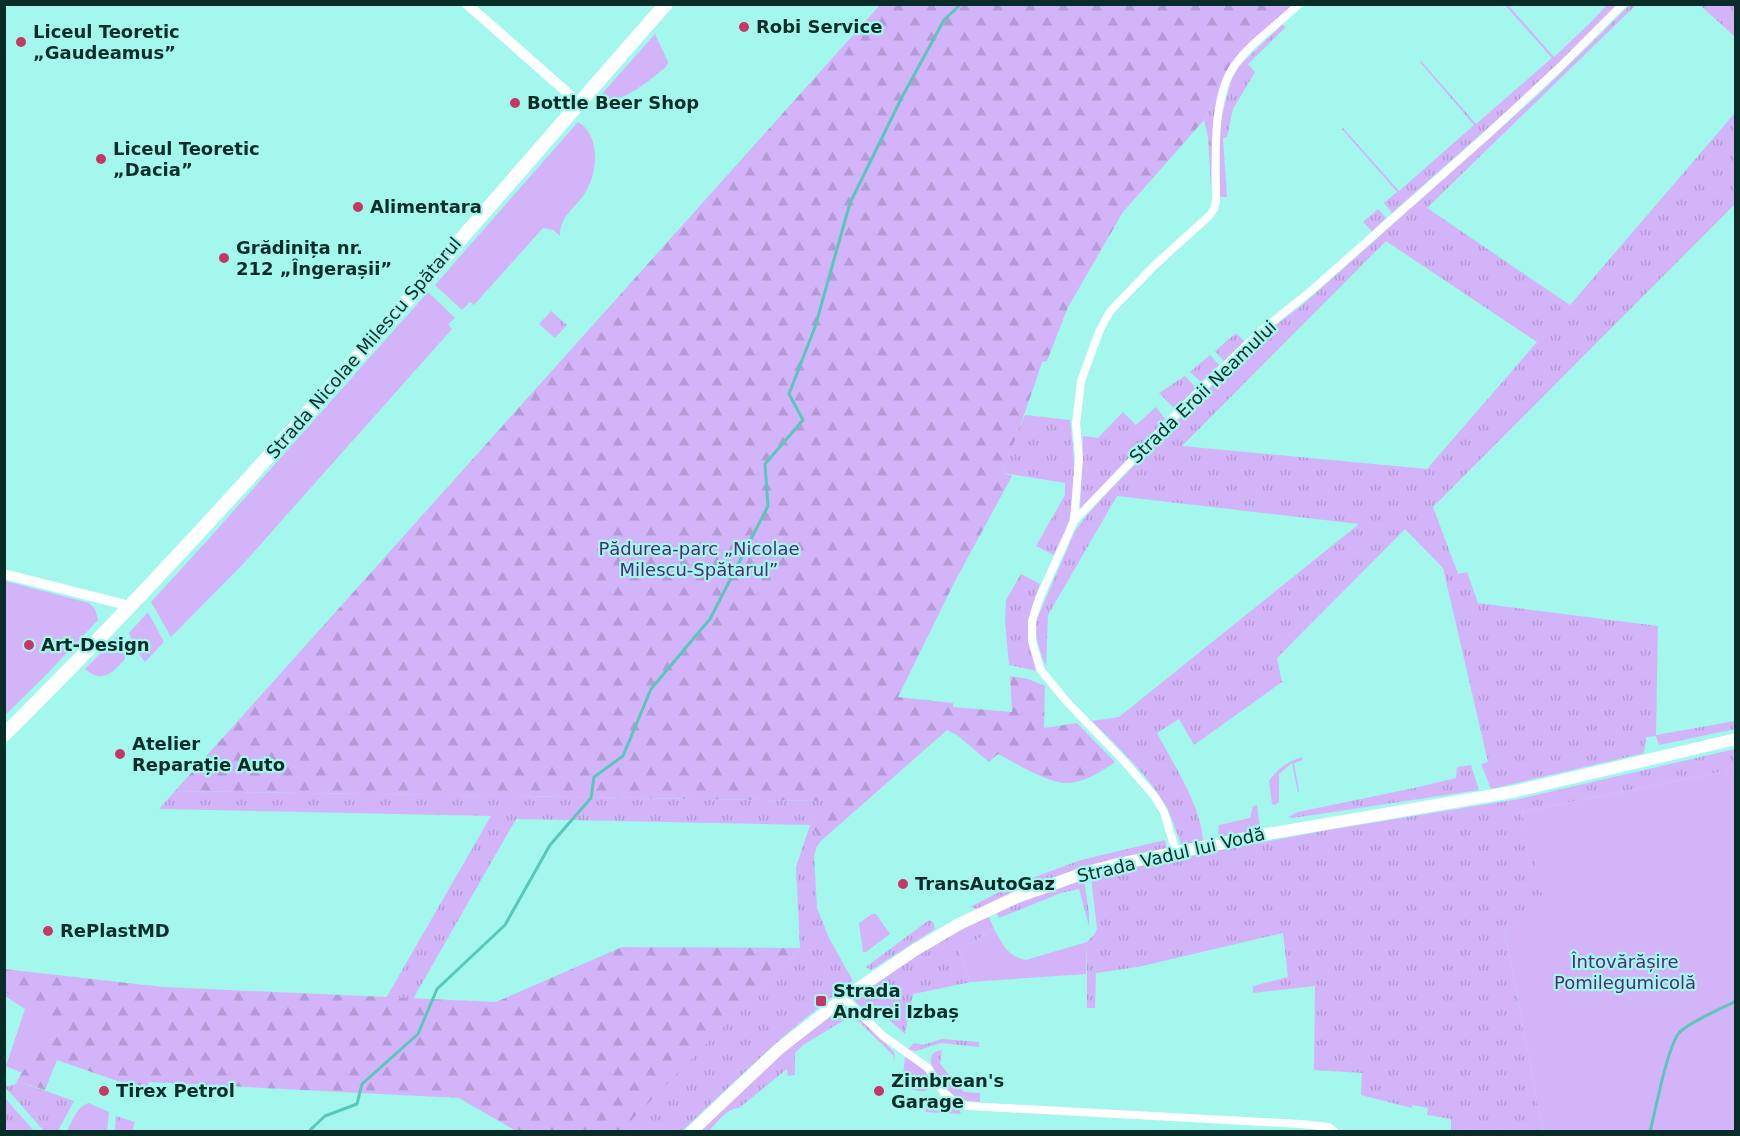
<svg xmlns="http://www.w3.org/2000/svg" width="1740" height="1136" viewBox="0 0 1740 1136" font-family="'DejaVu Sans',sans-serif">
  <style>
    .grass { fill: url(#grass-tufts); fill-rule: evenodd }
    .forest { fill: url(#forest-firs) }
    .garden { fill: #d4b4f9 }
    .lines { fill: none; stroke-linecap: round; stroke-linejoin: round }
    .stream { stroke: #59c7bb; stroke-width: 3 }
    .minor { stroke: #fff; stroke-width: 8 }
    .tertiary { stroke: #fff; stroke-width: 10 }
    .secondary { stroke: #fff; stroke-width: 12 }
    .primary { stroke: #fff; stroke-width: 14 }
    .poi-dot { fill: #c53766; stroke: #a3f7ec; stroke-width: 2 }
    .labels { text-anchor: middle; stroke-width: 4.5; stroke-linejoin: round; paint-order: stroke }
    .poi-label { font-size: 18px; font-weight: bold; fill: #082d29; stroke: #a3f7ec; text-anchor: start }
    .street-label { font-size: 18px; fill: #082d29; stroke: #a3f7ec }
    .park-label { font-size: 18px; fill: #532979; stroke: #a3f7ec }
  </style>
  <defs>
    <pattern id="grass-tufts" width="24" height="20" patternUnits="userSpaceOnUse" patternTransform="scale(1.5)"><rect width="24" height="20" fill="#d4b4f9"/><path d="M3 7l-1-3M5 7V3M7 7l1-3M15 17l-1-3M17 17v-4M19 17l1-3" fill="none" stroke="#b49bd5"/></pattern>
    <pattern id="forest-firs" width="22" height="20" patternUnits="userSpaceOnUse" patternTransform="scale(1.5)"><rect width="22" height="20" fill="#d4b4f9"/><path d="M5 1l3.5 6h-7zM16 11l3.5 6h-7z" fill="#b49bd5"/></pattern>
  </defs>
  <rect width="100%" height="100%" fill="#a3f7ec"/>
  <path class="grass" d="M1505,5H1508L1554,57L1590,23L1607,5H1618L1534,87L1392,213L1384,203L1397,192L1342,129L1343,128L1399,191L1474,125L1420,62L1421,61L1476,124L1552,58Z
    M1630,5H1636L1427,208L1570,305L1735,113V204L1433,507L1458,574L1467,572L1478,603L1658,626L1656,735L1735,721V729L1659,745L1656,736L1646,737L1644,753L1491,789L1481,764L1488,762L1443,568L1405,529L1277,658L1282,682L1194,745L1179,719L1157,733C1173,763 1202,808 1203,841L1182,846C1177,833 1172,818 1166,806C1147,774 1118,747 1092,721L1119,717L1359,524L1117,496L1048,615L1046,666C1040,652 1034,635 1037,619L1075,531L1088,514L1107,493L1263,334L1300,307L1539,94ZM1386,241L1537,342L1427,469L1182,446Z
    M1700,5H1735V37Z
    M1282,25L1286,27L1248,64L1255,72L1233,109L1227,137L1223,138L1227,197H1220L1219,139L1221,119L1231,81L1238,67Z
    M1226,72C1212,112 1212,147 1211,189L1208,137L1204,120Z
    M1378,209L1386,218L1372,231L1363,222Z
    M551,311L567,325L555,338L539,324Z
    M1236,333L1244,341L1224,361L1215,351Z
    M1210,355L1219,365L1201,382L1190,372Z
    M1185,376L1196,388L1175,409L1159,393Z
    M1156,407L1166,420L1080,509L1083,436L1098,438L1123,412L1136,425Z
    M1025,415L1070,420C1074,454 1077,487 1069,520C1066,532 1059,544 1054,555L1036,546L1065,495V483L1003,473L1016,435Z
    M1021,574L1040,584C1025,624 1025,630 1037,671L1009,665L1005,621L1006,600Z
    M1735,749V769L1522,812L1543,895L1505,933L1543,1131H1451V1119L1427,1115L1428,1108L1412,1105V1108L1361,1095L1362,1073L1314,1070L1315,986L1253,993V986L1288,977L1283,933L1138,967L1096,973L1095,1008H1087V942L1094,935L1097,929L1091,877L1140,865L1334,829L1519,799Z
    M1471,765L1479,790L1293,818L1288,817L1298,812L1414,788L1456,778L1457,767Z
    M175,791L829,801L810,825L822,840L817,846L814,855L817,908L829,938L853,981C791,1026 737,1079 682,1131H620L800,948L796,867L810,825L516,819L413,999L386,998L491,816L159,809Z
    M1257,805L1260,829L1218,838L1219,825L1250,818L1253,806Z
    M1165,840L1167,849L1080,868L1013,892L978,909L970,907L1013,885L1081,860Z
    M1084,879L1089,913V926L1079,889L1061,893L999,918L996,912L1058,887Z
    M988,915L994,929L959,951L971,982L913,994L905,1034L878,1010L871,1017L852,998L923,951Z
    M929,920L933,922L935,929L871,970L866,967Z
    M845,1005L894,1052L895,1061L893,1055L858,1021L846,1019L803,1045L795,1053V1075L788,1076L787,1069L739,1108C727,1108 717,1123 709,1131L698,1132L787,1049Z
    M942,1039L979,1042V1047L941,1043L916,1051L907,1050L914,1043L923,1045Z
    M942,1050L940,1064L964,1092L980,1093V1102C972,1101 963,1101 956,1097C949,1093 928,1067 931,1058C932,1052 937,1051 942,1050Z
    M17,1081L74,1101L58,1131H44L5,1087L16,1084Z
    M5,1098L34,1131L9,1132L5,1130Z
    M928,1101L941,1102L959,1109L961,1114L925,1112Z
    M116,1116L135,1122L132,1131H115Z"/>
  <path class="forest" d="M880,5H1292L1283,15L1240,53L1226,72L1204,120L1123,212L1068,307L1047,361L1042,362C1030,400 1016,436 1003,473L1012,476L954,583L898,697L953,703V707L1012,712L1010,676L1028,679L1045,686L1044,728L1077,723L1115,762C1101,772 1085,782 1068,783C1048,784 1016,763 998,754L989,762L957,735L947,730L822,840L810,825L828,801L175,791Z
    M622,947L800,948L620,1132L516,1131L459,1098L149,1082L146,1091L57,1060L45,1090L17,1081L32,1055L60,1034L29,1009L5,992L4,969L163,987L496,1002Z"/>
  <path class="garden" d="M655,34L668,62L666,67C652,78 618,109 599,97Z
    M578,122C601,136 598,172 585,193C575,209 560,215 560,236L553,230L543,228L474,305L470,302L462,310L435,285Z
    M428,292L455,318L448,324L452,329L243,564L171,637L151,602L205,543Z
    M5,581L89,603L95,609L98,620L44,677L5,715Z
    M148,612L164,642L145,662L138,653L129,633Z
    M117,636C125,643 125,649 125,659C112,673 103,684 85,669Z
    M1302,757L1303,760L1294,763L1299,791L1298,793L1292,763L1279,774V802L1275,805L1272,804L1269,781C1278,768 1287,762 1302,757Z
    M1735,769V1131H1543L1505,933L1542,895L1522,812Z
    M872,914H876L890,934L866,952H863L859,923Z
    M994,929C1004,946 1007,956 1026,960L1087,942L1086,974L971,982L959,951Z
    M5,992L29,1008L36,1003L63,1024L60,1034L33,1055L22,1073L6,1066L25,1009L5,996Z
    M905,1056C912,1060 937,1076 932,1086C932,1087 927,1091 925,1091C919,1092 908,1088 902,1087Z
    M89,1103L109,1112L107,1131H67C73,1120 76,1107 89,1103Z"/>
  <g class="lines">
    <path class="stream" d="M308,1132L325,1116L357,1104L362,1084L418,1034L437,989L505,925L550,845L591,798L594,777L623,756L651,689L710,619L768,506L765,464L803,420L789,394L815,327L850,203L901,99L944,20L961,4
      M1650,1132C1655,1112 1668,1045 1679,1033C1687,1023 1723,1008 1736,1001"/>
    <path class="minor" d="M1074,521L1079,458L1076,424L1081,381L1099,332L1109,313L1115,306L1157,263L1209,216L1214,209L1216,201C1216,162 1211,97 1235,65C1251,42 1279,24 1299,4
      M1176,852L1164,812L1155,797L1123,760L1067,702L1040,669L1032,641V621L1039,599L1074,521L1188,402L1261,331L1312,290L1486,136L1560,67L1623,4
      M844,998L882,1035L928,1068L944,1093L954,1101L968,1106L1301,1124L1329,1127L1335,1132"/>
    <path class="tertiary" d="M467,4L579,103
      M4,574L130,606"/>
    <path class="secondary" d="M691,1132L780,1048L844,998L915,950L959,924L1017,897L1087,872L1114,865L1267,834L1512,792L1736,739"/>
    <path class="primary" d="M4,735C238,503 449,251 666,4"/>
  </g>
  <g class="poi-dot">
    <circle cx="744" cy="27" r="6"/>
    <circle cx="21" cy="42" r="6"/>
    <circle cx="515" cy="103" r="6"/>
    <circle cx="101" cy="159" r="6"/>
    <circle cx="358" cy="207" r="6"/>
    <circle cx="224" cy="258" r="6"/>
    <circle cx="29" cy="645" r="6"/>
    <circle cx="120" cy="754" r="6"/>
    <circle cx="903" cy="884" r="6"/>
    <circle cx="48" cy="931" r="6"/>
    <rect x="815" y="995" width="12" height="12" rx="3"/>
    <circle cx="104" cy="1091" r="6"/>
    <circle cx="879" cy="1091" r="6"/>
  </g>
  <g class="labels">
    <g class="poi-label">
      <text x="756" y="33">Robi Service</text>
      <text x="33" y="38">Liceul Teoretic<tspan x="33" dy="21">„Gaudeamus”</tspan></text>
      <text x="527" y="109">Bottle Beer Shop</text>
      <text x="113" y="155">Liceul Teoretic<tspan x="113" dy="21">„Dacia”</tspan></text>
      <text x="370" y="213">Alimentara</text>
      <text x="236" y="254">Grădinița nr.<tspan x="236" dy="21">212 „Îngerașii”</tspan></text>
      <text x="41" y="651">Art-Design</text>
      <text x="132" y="750">Atelier<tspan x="132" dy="21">Reparație Auto</tspan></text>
      <text x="915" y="890">TransAutoGaz</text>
      <text x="60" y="937">RePlastMD</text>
      <text x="833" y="997">Strada<tspan x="833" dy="21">Andrei Izbaș</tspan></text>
      <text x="891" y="1087">Zimbrean's<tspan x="891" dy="21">Garage</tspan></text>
      <text x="116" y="1097">Tirex Petrol</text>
    </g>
    <g class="street-label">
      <text transform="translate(364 348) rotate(-49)" y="6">Strada Nicolae Milescu Spătarul</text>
      <text transform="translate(1203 392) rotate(-44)" y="6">Strada Eroii Neamului</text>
      <text transform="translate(1171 855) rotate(-13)" y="6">Strada Vadul lui Vodă</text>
    </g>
    <g class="park-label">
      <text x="699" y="555">Pădurea-parc „Nicolae<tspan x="699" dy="21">Milescu-Spătarul”</tspan></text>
      <text x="1625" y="968">Întovărășire<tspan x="1625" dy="21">Pomilegumicolă</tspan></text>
    </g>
  </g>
  <rect width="1740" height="1136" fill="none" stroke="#082d29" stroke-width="12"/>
</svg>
